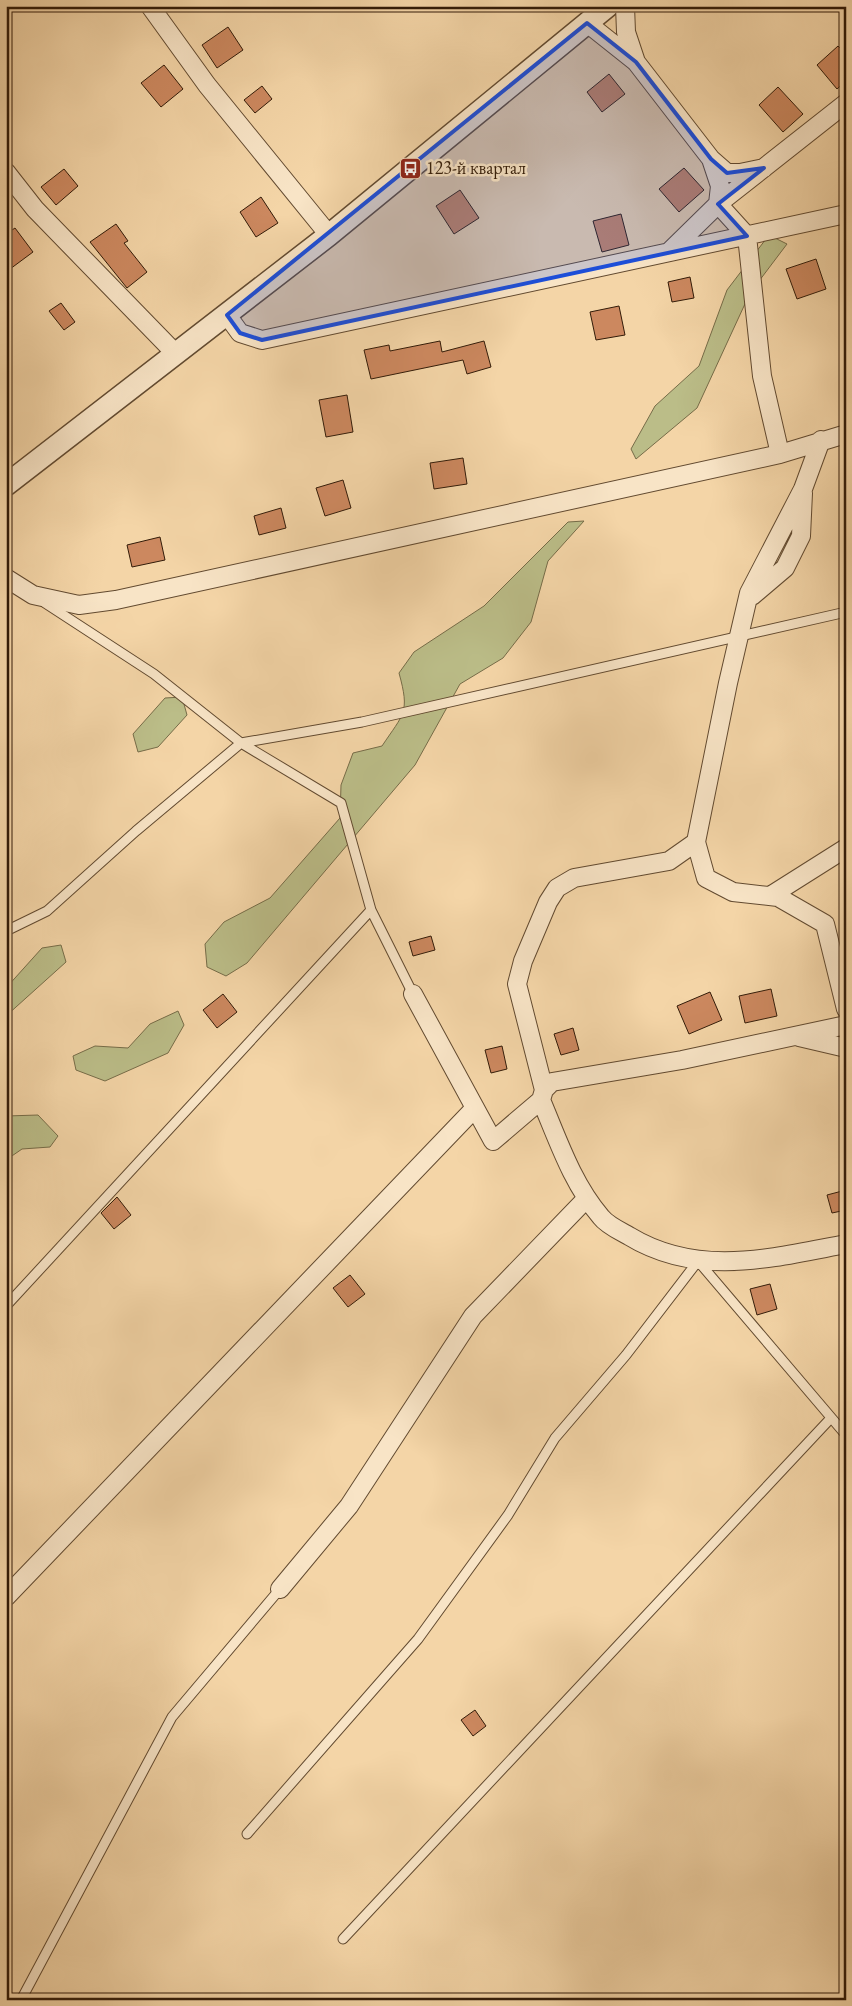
<svg xmlns="http://www.w3.org/2000/svg" width="852" height="2006" viewBox="0 0 852 2006" font-family="'EB Garamond',serif">
  <style>
    .green { fill: #bbbd88; stroke: #766c48 }
    .building { fill: #cc885f; stroke: #321b08 }
    .lines { fill: none; stroke-linecap: round; stroke-linejoin: round }
    .service-casing { stroke: #624a30; stroke-width: 11 }
    .minor-casing { stroke: #624a30; stroke-width: 20 }
    .tertiary-casing { stroke: #624a30; stroke-width: 24 }
    .service { stroke: #f8e4c6; stroke-width: 9 }
    .minor { stroke: #f8e4c6; stroke-width: 18 }
    .tertiary { stroke: #f8e4c6; stroke-width: 21 }
    .marked { fill: #1d4ed8; fill-opacity: 0.2; stroke: #1d4ed8; stroke-width: 4; stroke-linejoin: round }
    .labels { text-anchor: middle; stroke-width: 5; stroke-linejoin: round; paint-order: stroke }
    .poi-label { font-size: 18px; fill: #321b08; stroke: #f8e4c6; text-anchor: start }
  </style>
  <rect width="100%" height="100%" fill="#f4d5a7"/>
  <filter id="stains"><feTurbulence type="fractalNoise" baseFrequency=".004" numOctaves="4"/><feColorMatrix values="0 0 0 0 .2 0 0 0 0 .09 0 0 0 0 .02 0 0 0 .5 -.17"/></filter>
  <radialGradient id="worn" r=".72"><stop offset=".6" stop-color="#630" stop-opacity="0"/><stop offset="1" stop-color="#630" stop-opacity=".3"/></radialGradient>
  <path class="green" d="M769,235L787,244L750,293L697,408L636,459L631,449L655,406L699,366L727,290Z
    M584,521L548,561L531,622L503,658L460,684L415,765L247,963L226,976L207,967L205,944L224,922L270,898L340,818L341,785L353,753L382,746C404,713 410,713 399,673L414,652L484,606L568,522Z
    M182,697L187,715L158,747L138,752L133,734L165,698Z
    M61,945L66,962L6,1016V988L42,948Z
    M178,1011L184,1025L168,1053L105,1081L76,1070L73,1056L95,1046L128,1048L150,1024Z
    M38,1115L58,1136L50,1147L22,1149L6,1160V1116Z"/>
  <path class="building" d="M228,27L243,50L217,68L202,45Z
    M838,46L846,54V81L837,89L817,65Z
    M164,65L183,89L161,107L141,83Z
    M609,74L625,94L602,112L587,92Z
    M262,86L272,99L255,113L244,100Z
    M778,87L803,114L783,132L759,105Z
    M684,168L704,190L679,212L659,189Z
    M64,169L78,186L56,205L41,187Z
    M460,190L479,218L454,234L436,206Z
    M261,197L278,223L256,237L240,212Z
    M621,214L629,245L602,252L593,221Z
    M116,224L128,241L124,243L147,272L127,288L90,242Z
    M15,228L33,252L6,272V234Z
    M816,259L826,289L797,299L786,269Z
    M690,277L694,298L672,302L668,282Z
    M61,303L75,322L64,330L49,311Z
    M619,306L625,335L596,340L590,312Z
    M440,341L442,352L484,341L491,367L467,374L463,360L371,379L364,350L389,345L390,351Z
    M347,395L353,432L326,437L319,400Z
    M463,458L467,484L434,489L430,463Z
    M343,480L351,508L325,516L316,488Z
    M281,508L286,528L259,535L254,516Z
    M160,537L165,560L132,567L127,545Z
    M431,936L435,950L413,956L409,942Z
    M771,989L777,1016L745,1023L739,996Z
    M710,992L722,1020L689,1034L677,1006Z
    M223,994L237,1012L217,1028L203,1010Z
    M573,1028L579,1050L561,1055L554,1034Z
    M502,1046L507,1069L491,1073L485,1050Z
    M846,1190V1210L832,1213L827,1195Z
    M117,1197L131,1215L114,1229L101,1213Z
    M350,1275L365,1294L348,1307L333,1288Z
    M770,1284L777,1309L757,1315L750,1289Z
    M475,1710L486,1726L473,1736L461,1720Z"/>
  <g class="lines">
    <defs>
      <path id="service" d="M45,603L154,674L241,743L341,803L371,910L413,994
        M6,931L47,911L136,831L241,743L362,722L846,612
        M6,1306L371,910
        M247,1834L418,1639L508,1515L555,1438L626,1355L698,1261L846,1435
        M343,1939L831,1418
        M21,2000L172,1717L280,1589"/>
      <path id="minor" d="M150,6L207,85L329,235
        M625,6L626,32L636,62
        M587,23L636,62L711,159L727,173H740L764,168
        M711,159L720,186L718,204L747,236L762,376L780,454
        M6,172L35,209L176,354
        M669,252L718,204L846,103
        M227,315L240,333L262,340L846,214
        M821,440L803,489L749,593L728,683L696,842L706,878L733,892L778,897L825,924L846,1009
        M6,578L33,595L79,605L116,600L780,454L846,434
        M752,596L785,568L801,536L803,493
        M770,896L846,848
        M413,994L493,1141L541,1100
        M846,1025L682,1060L552,1082L544,1090L541,1100C558,1140 572,1183 601,1217C607,1225 620,1231 629,1236C698,1278 771,1258 846,1244
        M799,1037L846,1048
        M544,1090L517,984L523,961L548,902L557,888L574,878L669,861L696,842
        M280,1589L349,1506L473,1316L587,1198
        M6,1597L474,1109"/>
      <path id="tertiary" d="M6,485L329,235L608,6"/>
    </defs>
    <use href="#service" class="service-casing"/>
    <use href="#minor" class="minor-casing"/>
    <use href="#tertiary" class="tertiary-casing"/>
    <use href="#service" class="service"/>
    <use href="#minor" class="minor"/>
    <use href="#tertiary" class="tertiary"/>
  </g>
  <path class="marked" d="M587,23L636,62L711,159L727,173L764,168L718,204L747,236L262,340L240,333L227,315Z"/>
  <defs>
    <symbol id="bus-square" viewBox="-11 -11 22 22"><rect x="-9" y="-9" width="18" height="18" rx="4" fill="#8f2418" stroke="#f8e4c6"/><path d="M-5-6H5V4H4V6H2V4H-2V6H-4V4H-5ZM-3.5-4V0h7V-4ZM-3.5 1.2v1.5H-2V1.2ZM2 1.2v1.5H3.5V1.2Z" fill="#fff"/></symbol>
  </defs>
  <g fill-rule="evenodd">
    <use href="#bus-square" x="398" y="156" width="25" height="25"/>
  </g>
  <g class="labels">
    <g class="poi-label">
      <text x="426" y="174">123-й квартал</text>
    </g>
  </g>
  <rect width="852" height="2006" fill="none" stroke="#f4d5a7" stroke-width="25"/>
  <rect x="8" y="8" width="837" height="1991" fill="none" stroke="#321b08" stroke-width="2.5"/>
  <rect x="12" y="12" width="827" height="1981" fill="none" stroke="#321b08"/>
  <rect width="100%" height="100%" filter="url(#stains)"/>
  <rect width="100%" height="100%" fill="url(#worn)"/>
</svg>
